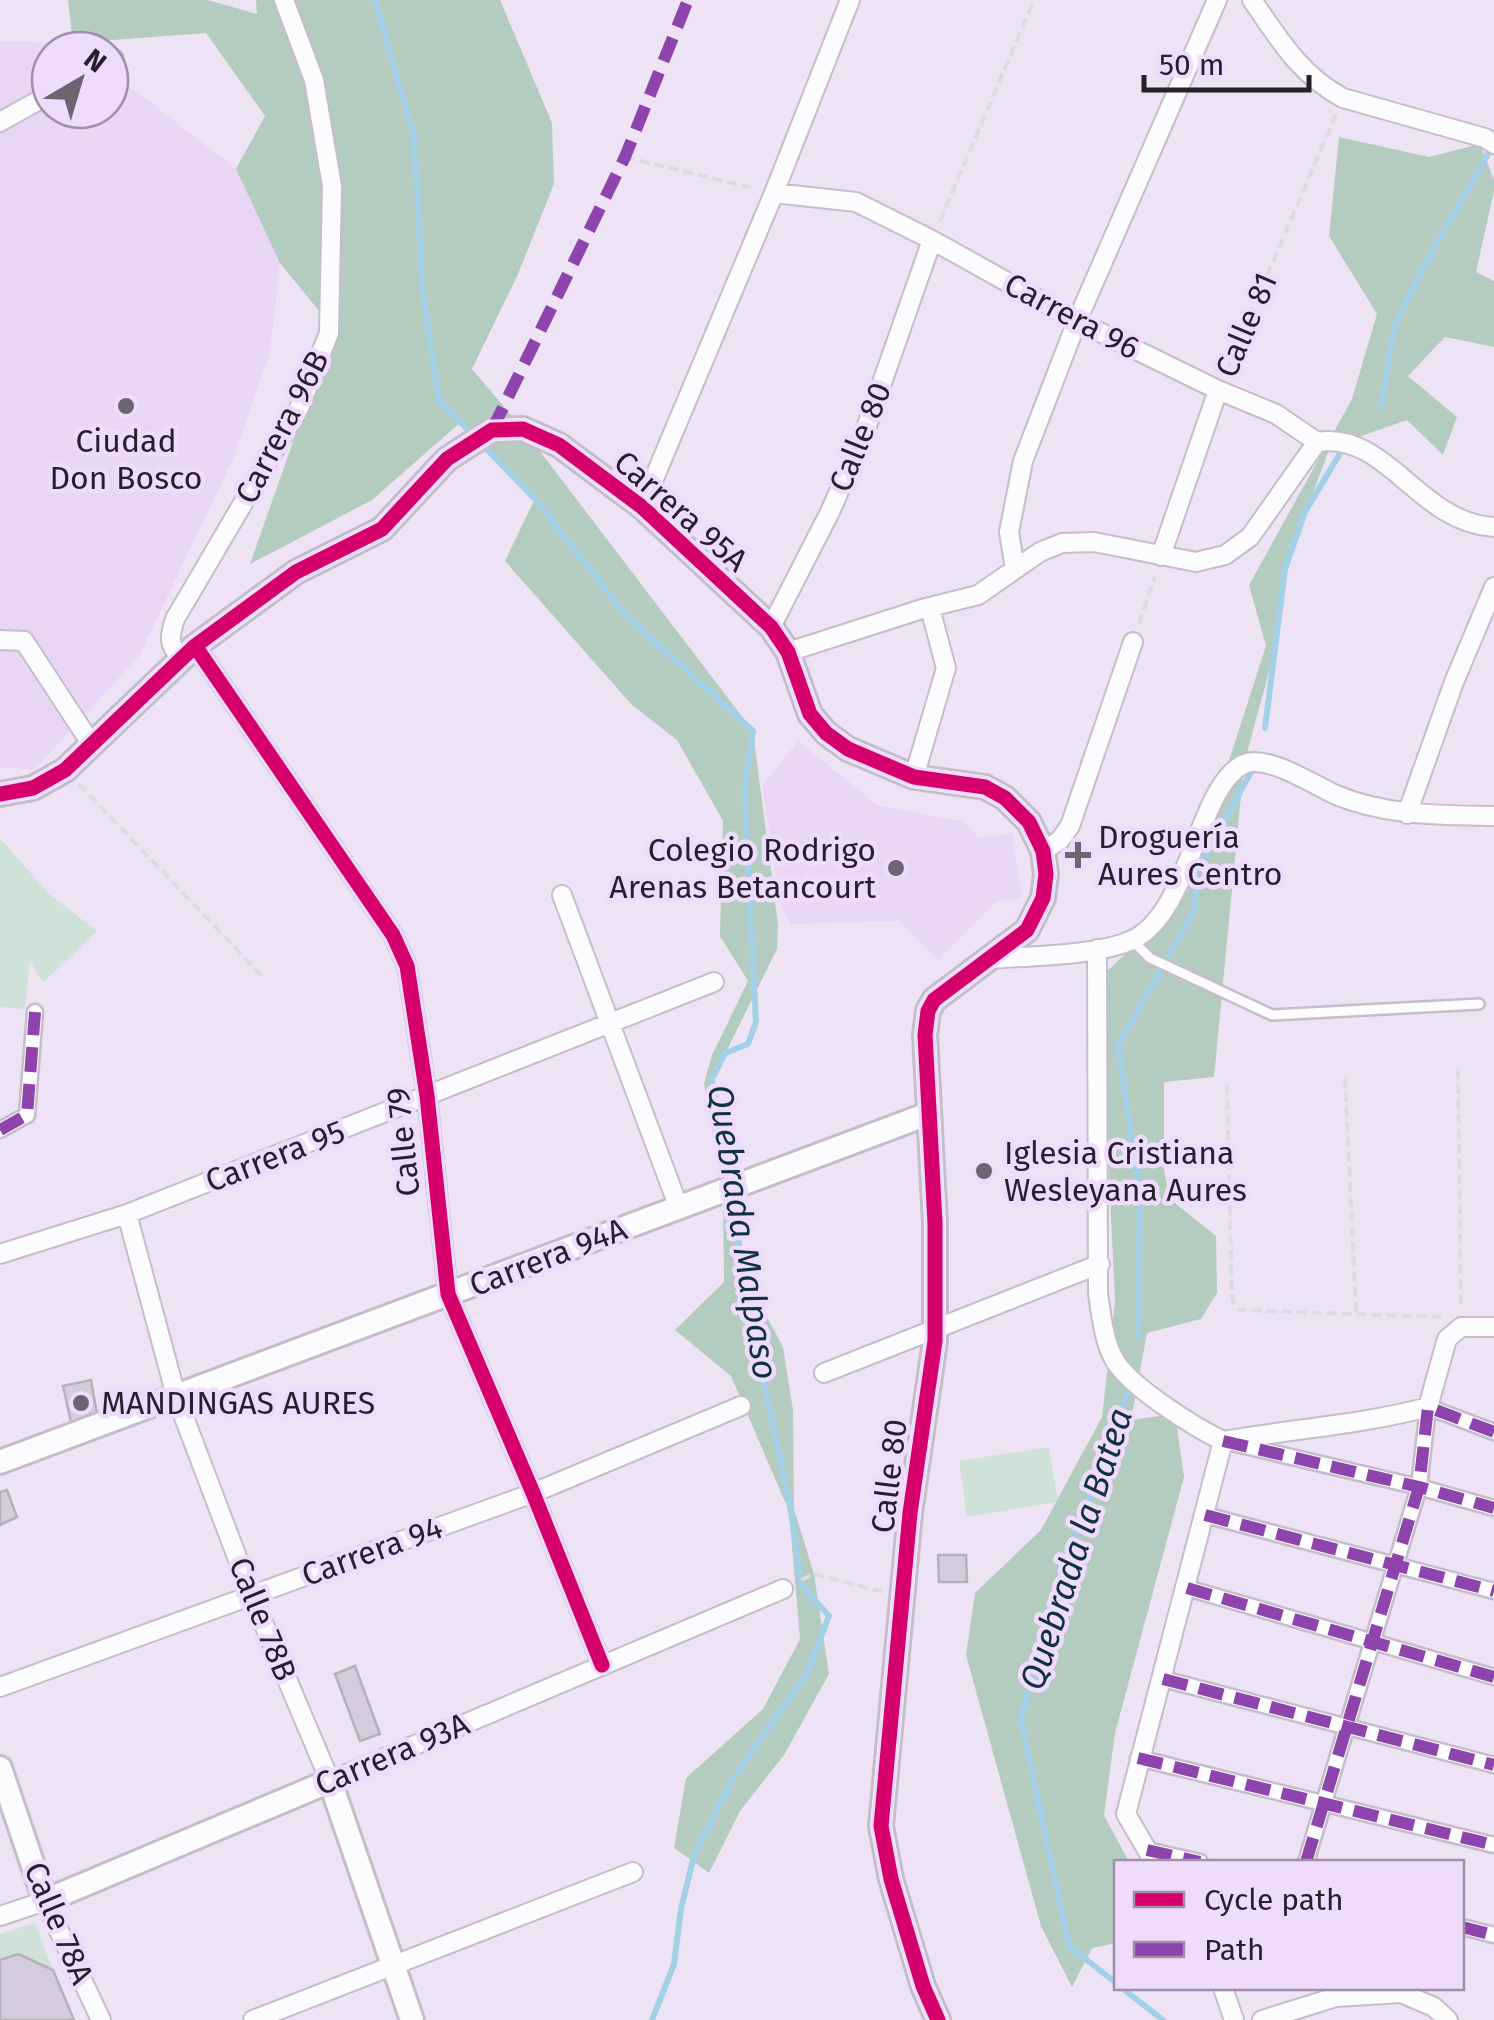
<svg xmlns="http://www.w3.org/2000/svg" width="1494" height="2020" viewBox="0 0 1494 2020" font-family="'Fira Sans',sans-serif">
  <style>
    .built { fill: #e9d6f4 }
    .green { fill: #cfe1d8 }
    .forest { fill: #b3ccbf }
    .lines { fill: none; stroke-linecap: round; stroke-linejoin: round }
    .stream { stroke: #a2d0e7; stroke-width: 6 }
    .building { fill: #d6cbdc; stroke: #b7afbc; stroke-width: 2.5 }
    .service-casing { stroke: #c6bdcb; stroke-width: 14 }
    .pedestrian-casing { stroke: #c6bdcb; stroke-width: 19 }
    .minor-casing { stroke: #c6bdcb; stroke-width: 22 }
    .tertiary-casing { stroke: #c6bdcb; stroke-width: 28 }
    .path { stroke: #dddae0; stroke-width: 4; stroke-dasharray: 10 5; stroke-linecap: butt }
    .service { stroke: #fcfbfd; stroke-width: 9 }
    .pedestrian { stroke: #fcfbfd; stroke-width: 14 }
    .minor { stroke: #fcfbfd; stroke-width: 18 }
    .tertiary { stroke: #fcfbfd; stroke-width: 22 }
    .quiet { stroke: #8e44ad; stroke-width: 12; stroke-dasharray: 25 12; stroke-linecap: butt }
    .cycleway-casing { stroke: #efdbfc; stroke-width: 21 }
    .cycleway { stroke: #d6006c; stroke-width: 15 }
    .poi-dot { fill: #6d6471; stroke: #efdbfc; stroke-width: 4 }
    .labels { text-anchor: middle; stroke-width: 9; stroke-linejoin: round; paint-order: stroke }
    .street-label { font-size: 32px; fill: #271f2b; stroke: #efdbfc }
    .poi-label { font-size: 32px; fill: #271f2b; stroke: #efdbfc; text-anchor: start }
    .water-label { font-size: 35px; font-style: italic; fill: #0f323d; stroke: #efdbfc }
  </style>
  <rect width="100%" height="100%" fill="#eee3f4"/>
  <path class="built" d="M0,41L73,43L82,50H50V110H110V71L236,169L280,263L270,352L233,459L139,656L35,769L0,768Z
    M798,741L879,806L963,821L979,838L1012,833L1022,898L996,902L939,960L899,921L791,924L781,907L762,786Z"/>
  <path class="green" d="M0,838L49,894L97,931L43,983L30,961L25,1009L0,1007Z
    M1049,1447L1058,1502L967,1517L959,1461Z
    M35,1923L53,1970L18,1954L0,1960V1934Z"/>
  <path class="forest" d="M68,0H208L257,14L256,0H500L552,123L554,184L518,274L472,369L523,429L753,731L778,925L777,949L712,1080L743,1272L783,1347L793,1410L794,1509L814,1574L829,1674L784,1755L740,1811L709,1873L674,1848L686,1778L763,1709L800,1639L789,1511L731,1376L675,1330L724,1282L723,1188L704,1084L712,1055L748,981L720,936L723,821L677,740L631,704L505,561L535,499L461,422L372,500L250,564L333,328L280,263L236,169L265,116L206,33L73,43Z
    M1339,137L1429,157L1480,144L1494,180V191L1476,272L1494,281V347L1445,337L1408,376L1457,417L1443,455L1407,420L1330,447L1285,569L1276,646L1244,764L1214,1077L1164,1082V1170L1170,1199L1216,1236L1217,1293L1201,1319L1147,1333L1131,1420L1175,1414L1184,1477L1115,1733L1104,1815L1129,1862H1116V1943L1092,1948L1072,1987L1041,1926L966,1655L975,1593L1041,1530L1102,1417L1115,1302L1100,978L1162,919L1223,779L1266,646L1249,585L1352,399L1377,314L1329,236Z"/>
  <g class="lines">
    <path class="stream" d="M375,0L414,137L423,294L439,400L535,499L625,614L753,731L744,792L756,1022L748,1044L725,1053L712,1079L730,1183
      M1381,406L1395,325L1421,271L1488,154
      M1265,728L1285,569L1305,512L1342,450
      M1138,1337L1140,1193L1118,1046L1195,909L1196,873L1253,768
      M1116,1983L1069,1946L1021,1720L1046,1615L1130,1387
      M1122,1988L1163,2020
      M652,2020L674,1964L681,1909L694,1856L730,1783L807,1673L829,1616L801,1585L791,1511L749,1311L732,1195"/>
  </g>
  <path class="building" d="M91,1380L98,1420L72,1427L63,1386Z
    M7,1490L17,1517L0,1525V1492Z
    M938,1555H966L967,1582H939Z
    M355,1666L380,1734L360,1741L335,1674Z
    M18,1954L53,1970L74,2020H0V1960Z"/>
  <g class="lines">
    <defs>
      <path id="service" d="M1132,940L1150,958L1272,1015L1479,1004"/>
      <path id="pedestrian" d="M0,1130L27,1115L35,1012
        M1228,1442L1419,1487L1494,1508
        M1205,1515L1494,1591
        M1187,1588L1494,1677
        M1163,1679L1494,1765
        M1138,1758L1494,1845
        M1147,1850L1200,1862
        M1306,1862L1419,1487L1428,1407L1494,1432
        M1462,1927L1494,1935"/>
      <path id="minor" d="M1252,0C1279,39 1300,75 1343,98L1485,138L1494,144
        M110,61L114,59
        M0,122L50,94
        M774,193L856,202L932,240L1077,321L1218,390L1276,414L1317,442C1388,431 1418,523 1494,527
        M642,507L774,193L850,0
        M1161,556L1218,390
        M1015,569L1009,532L1023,461L1077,321L1217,0
        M771,627L830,512L864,434L932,240
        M0,640L24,641L92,745
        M195,646L393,935L407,966L427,1096L448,1294L533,1493L602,1665
        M788,652L922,609L978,595L1040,552L1062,543L1094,542L1196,562L1225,555L1250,537L1317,442
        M182,659C168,645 169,637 175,619L299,408L329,333L332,186L314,80L284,0
        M914,777L946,668L930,608
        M1407,814L1454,682L1494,587
        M1043,851L1060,840L1070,826L1133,642
        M562,895L679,1208
        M1097,949L1098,1293C1101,1314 1104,1343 1115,1361C1132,1388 1194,1427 1223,1441
        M988,959C1028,956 1097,956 1132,940C1191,913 1197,786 1244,764C1267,754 1314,785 1336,795C1386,816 1441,815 1494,816
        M127,1214L176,1396L251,1594L330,1781L783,1589
        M0,1254L127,1214L714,982
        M824,1373L1100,1264
        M1223,1441C1291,1429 1361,1425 1428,1407L1447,1339L1461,1327H1494
        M0,1687L533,1493L741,1406
        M1154,1862L1126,1814L1223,1441
        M0,1916L45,1901L101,2020
        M1223,1988L1234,2020
        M253,2020L633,1872
        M1262,2020L1336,1997L1401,1993L1434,2007L1448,2020"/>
      <path id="tertiary" d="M0,794L33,788L65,770L195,646L296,572L382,529L447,459L492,430L523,429L559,445L642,507L771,627L788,652L810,714L826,733L848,749L914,777L985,787L1005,798L1029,822L1043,851L1046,874L1043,898L1027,930L934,1000L928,1011L925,1035L935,1223V1341L910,1513L881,1826L891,1879L923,1986L938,2020
        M0,1462L928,1114
        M0,1768L45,1901L330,1781L412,2020"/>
    </defs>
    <use href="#service" class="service-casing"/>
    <use href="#pedestrian" class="pedestrian-casing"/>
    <use href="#minor" class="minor-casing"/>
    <use href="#tertiary" class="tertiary-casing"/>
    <path class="path" d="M625,157L756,189
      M940,221L1034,0
      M1226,372L1336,114
      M1139,624L1155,576
      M79,784L264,978
      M1458,1069L1461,1309
      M1345,1077L1356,1312
      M1227,1085L1232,1300L1239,1310L1441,1317
      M801,1580L814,1574L883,1592"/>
    <use href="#service" class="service"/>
    <use href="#pedestrian" class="pedestrian"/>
    <use href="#minor" class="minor"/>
    <use href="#tertiary" class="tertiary"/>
    <path class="quiet" d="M492,430L625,157L688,0
      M0,1130L27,1115L35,1012
      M1223,1441L1419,1487L1494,1508
      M1205,1515L1494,1591
      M1187,1588L1494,1677
      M1163,1679L1494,1765
      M1138,1758L1494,1845
      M1147,1850L1200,1862
      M1306,1862L1419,1487L1428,1407L1494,1432
      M1462,1927L1494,1935"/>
    <defs>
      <path id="cycleway" d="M195,646L393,935L407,966L427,1096L448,1294L533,1493L602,1665
        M0,794L33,788L65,770L195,646L296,572L382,529L447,459L492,430L523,429L559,445L642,507L771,627L788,652L810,714L826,733L848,749L914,777L985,787L1005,798L1029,822L1043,851L1046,874L1043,898L1027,930L934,1000L928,1011L925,1035L935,1223V1341L910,1513L881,1826L891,1879L923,1986L938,2020"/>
    </defs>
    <use href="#cycleway" class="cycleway-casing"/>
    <use href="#cycleway" class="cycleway"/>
  </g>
  <g class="poi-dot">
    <circle cx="126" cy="406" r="10"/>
    <path d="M1073 840h10v10h10v10h-10v10h-10v-10h-10v-10h10z"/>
    <circle cx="896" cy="868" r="10"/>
    <circle cx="984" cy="1171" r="10"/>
    <circle cx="81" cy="1403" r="10"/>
  </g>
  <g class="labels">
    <g class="street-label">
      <text transform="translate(1072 316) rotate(28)" y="11">Carrera 96</text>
      <text transform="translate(1246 325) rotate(-67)" y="11">Calle 81</text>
      <text transform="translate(282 427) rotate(-63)" y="11">Carrera 96B</text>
      <text transform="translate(860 437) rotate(-68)" y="11">Calle 80</text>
      <text transform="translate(681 511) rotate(41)" y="11">Carrera 95A</text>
      <text transform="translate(403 1142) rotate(-96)" y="11">Calle 79</text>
      <text transform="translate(275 1156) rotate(-21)" y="11">Carrera 95</text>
      <text transform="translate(548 1257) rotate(-21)" y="11">Carrera 94A</text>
      <text transform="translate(889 1476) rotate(-83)" y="11">Calle 80</text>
      <text transform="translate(372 1551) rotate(-20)" y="11">Carrera 94</text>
      <text transform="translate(263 1619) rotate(68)" y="11">Calle 78B</text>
      <text transform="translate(392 1754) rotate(-23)" y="11">Carrera 93A</text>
      <text transform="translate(59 1923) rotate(67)" y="11">Calle 78A</text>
    </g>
    <g class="poi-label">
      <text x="126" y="452" text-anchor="middle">Ciudad<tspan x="126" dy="37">Don Bosco</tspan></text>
      <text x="1098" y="848">Droguería<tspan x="1098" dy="37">Aures Centro</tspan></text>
      <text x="876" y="861" text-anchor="end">Colegio Rodrigo<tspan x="876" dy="37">Arenas Betancourt</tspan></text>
      <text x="1004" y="1164">Iglesia Cristiana<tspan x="1004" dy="37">Wesleyana Aures</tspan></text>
      <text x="101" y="1414">MANDINGAS AURES</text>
    </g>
    <g class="water-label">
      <text transform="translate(743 1232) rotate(81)" y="12">Quebrada Malpaso</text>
      <text transform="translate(1076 1549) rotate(-72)" y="12">Quebrada la Batea</text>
    </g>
  </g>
  <rect x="1114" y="1860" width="350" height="130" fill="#efdbfc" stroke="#9f90a8" stroke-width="2.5"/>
  <rect x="1134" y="1892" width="50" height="15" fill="#d6006c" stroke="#9f90a8" stroke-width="2.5"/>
  <text x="1204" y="1910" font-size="30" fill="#271f2b">Cycle path</text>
  <rect x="1134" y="1942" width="50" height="15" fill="#8e44ad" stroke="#9f90a8" stroke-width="2.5"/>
  <text x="1204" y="1960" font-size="30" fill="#271f2b">Path</text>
  <g transform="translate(80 80) rotate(38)"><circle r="48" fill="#efdbfc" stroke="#9f90a8" stroke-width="2.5"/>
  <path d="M0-8L18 38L0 25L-18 38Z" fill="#6d6471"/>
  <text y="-15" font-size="28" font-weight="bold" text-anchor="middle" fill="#271f2b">N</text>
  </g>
  <path d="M1144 75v15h165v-15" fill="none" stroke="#271f2b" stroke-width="5"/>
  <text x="1159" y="75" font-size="30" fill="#271f2b" stroke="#efdbfc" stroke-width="8" paint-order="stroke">50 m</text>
</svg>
